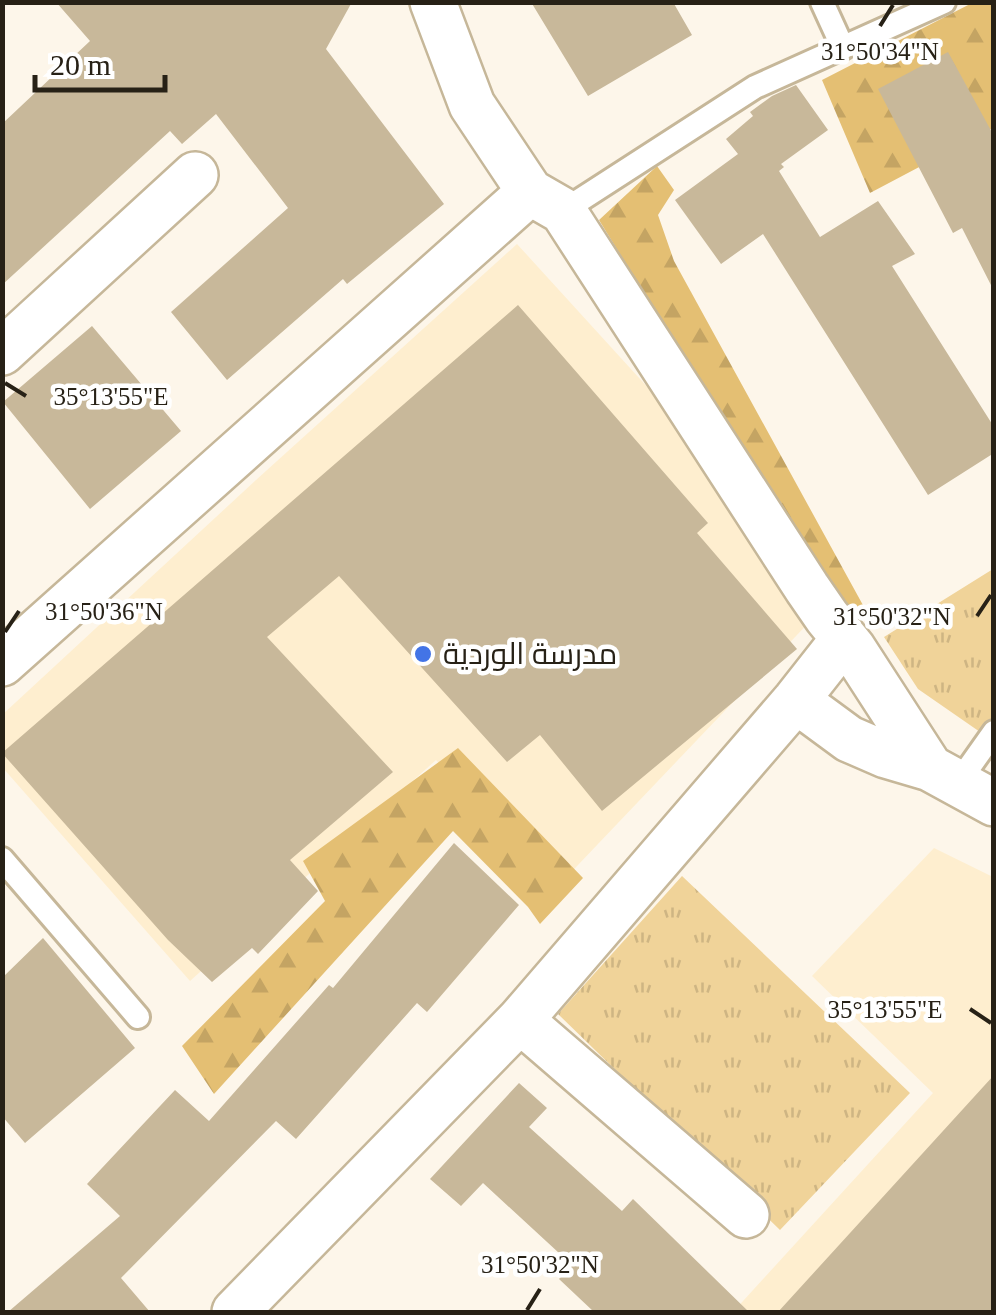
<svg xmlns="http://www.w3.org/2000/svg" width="996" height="1315" viewBox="0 0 996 1315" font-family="'Times New Roman',Cairo,serif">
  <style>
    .built { fill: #feeecf }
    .grass { fill: url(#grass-tufts) }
    .forest { fill: url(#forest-firs) }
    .building { fill: #c8b89a }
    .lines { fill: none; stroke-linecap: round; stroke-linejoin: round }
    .lane-casing { stroke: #c6b799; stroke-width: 28 }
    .street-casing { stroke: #c6b799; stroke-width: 50 }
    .lane { stroke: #fff; stroke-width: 22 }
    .street { stroke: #fff; stroke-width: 45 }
    .ticks { fill: none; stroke: #272116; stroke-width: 4 }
    .poi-dot { fill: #4374e6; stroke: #fff; stroke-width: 4 }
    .labels { text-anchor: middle; stroke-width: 9; stroke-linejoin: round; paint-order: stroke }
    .poi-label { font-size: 30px; fill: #272116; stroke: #fff; text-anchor: start }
    .ticks-label { font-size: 25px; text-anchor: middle; fill: #272116; stroke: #fff; stroke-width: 9; stroke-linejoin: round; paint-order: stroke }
  </style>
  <defs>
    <pattern id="grass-tufts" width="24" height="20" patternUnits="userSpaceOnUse" patternTransform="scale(2.5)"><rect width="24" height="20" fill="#f0d399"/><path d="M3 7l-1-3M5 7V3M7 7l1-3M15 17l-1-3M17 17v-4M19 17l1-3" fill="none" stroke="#ceb583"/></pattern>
    <pattern id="forest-firs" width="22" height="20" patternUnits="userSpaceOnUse" patternTransform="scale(2.5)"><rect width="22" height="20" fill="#e4bf73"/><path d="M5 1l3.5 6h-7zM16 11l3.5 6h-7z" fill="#c4a463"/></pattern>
  </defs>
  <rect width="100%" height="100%" fill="#fdf6ea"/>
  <path class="built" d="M517,244L836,594L558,886L436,760L190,981L3,768L2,715L256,480Z
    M934,848L993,877V1312H733L933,1093L812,976Z"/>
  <path class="grass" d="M993,569V741L918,689L884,637Z
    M682,876L910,1093L780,1230L558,1014Z"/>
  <path class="forest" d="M972,3H993V128L870,193L822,80Z
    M657,166L674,190L658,215L674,261L864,607L839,611L599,220Z
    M458,748L583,878L540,924L528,907L453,831L214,1094L182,1046L325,901L303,861Z"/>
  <path class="building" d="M56,2H352L326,49L444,204L347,284L343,279L227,380L171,312L288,208L216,114L182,144L170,131L2,285V124L90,41Z
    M531,2H673L692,35L588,96Z
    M948,52L994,136V291L962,228L953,233L878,89Z
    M796,85L828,130L781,164L784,167L779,171L820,237L878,201L915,254L892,266L994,427V453L928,495L763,234L721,264L675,200L738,154L726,139L753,116L750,112L772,96Z
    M518,305L708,523L697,533L797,649L602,811L540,735L507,762L339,576L267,637L393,772L290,860L318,891L258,954L252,948L212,982L168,940L2,753Z
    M92,326L181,431L90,509L3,402Z
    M454,843L519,905L427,1012L417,1003L296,1139L276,1121L121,1278L150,1312H8L120,1216L87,1184L175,1090L209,1121L329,985L333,988Z
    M43,938L135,1048L25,1143L2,1116V978Z
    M994,1075V1312H778Z
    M519,1083L547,1108L529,1127L622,1211L633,1199L749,1312H594L559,1279L572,1265L483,1183L461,1206L430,1179Z"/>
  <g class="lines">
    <defs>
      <path id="lane" d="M822,2L843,48
        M563,211L755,87L944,2
        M958,783L994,732
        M2,859L138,1017"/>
      <path id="street" d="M433,2L472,105L530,192L563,211L807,588L827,617L853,649L930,768
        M2,352L195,175
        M2,663L530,192
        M796,700L849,739L886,755L930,768L994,803
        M520,1020L746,1215
        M235,1312L520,1020L796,700L844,639"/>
    </defs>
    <use href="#lane" class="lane-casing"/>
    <use href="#street" class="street-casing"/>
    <use href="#lane" class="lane"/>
    <use href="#street" class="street"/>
  </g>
  <path class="ticks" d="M880,26L893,5M5,383L26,396M977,616L991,595M5,632L19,611M970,1009L991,1023M527,1310L540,1289"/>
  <circle class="poi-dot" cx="423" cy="654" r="10"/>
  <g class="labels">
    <g class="poi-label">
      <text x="443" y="664">مدرسة الوردية</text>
    </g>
  </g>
  <g class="ticks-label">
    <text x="880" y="60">31°50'34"N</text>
    <text x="111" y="405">35°13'55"E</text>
    <text x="104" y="620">31°50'36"N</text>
    <text x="892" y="625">31°50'32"N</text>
    <text x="885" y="1018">35°13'55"E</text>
    <text x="540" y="1273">31°50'32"N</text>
  </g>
  <rect width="996" height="1315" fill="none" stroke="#272116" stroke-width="10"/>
  <path d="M35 75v15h130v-15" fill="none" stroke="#272116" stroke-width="5"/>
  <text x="50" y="75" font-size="30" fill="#272116" stroke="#ffffff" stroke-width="8" paint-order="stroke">20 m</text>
</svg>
